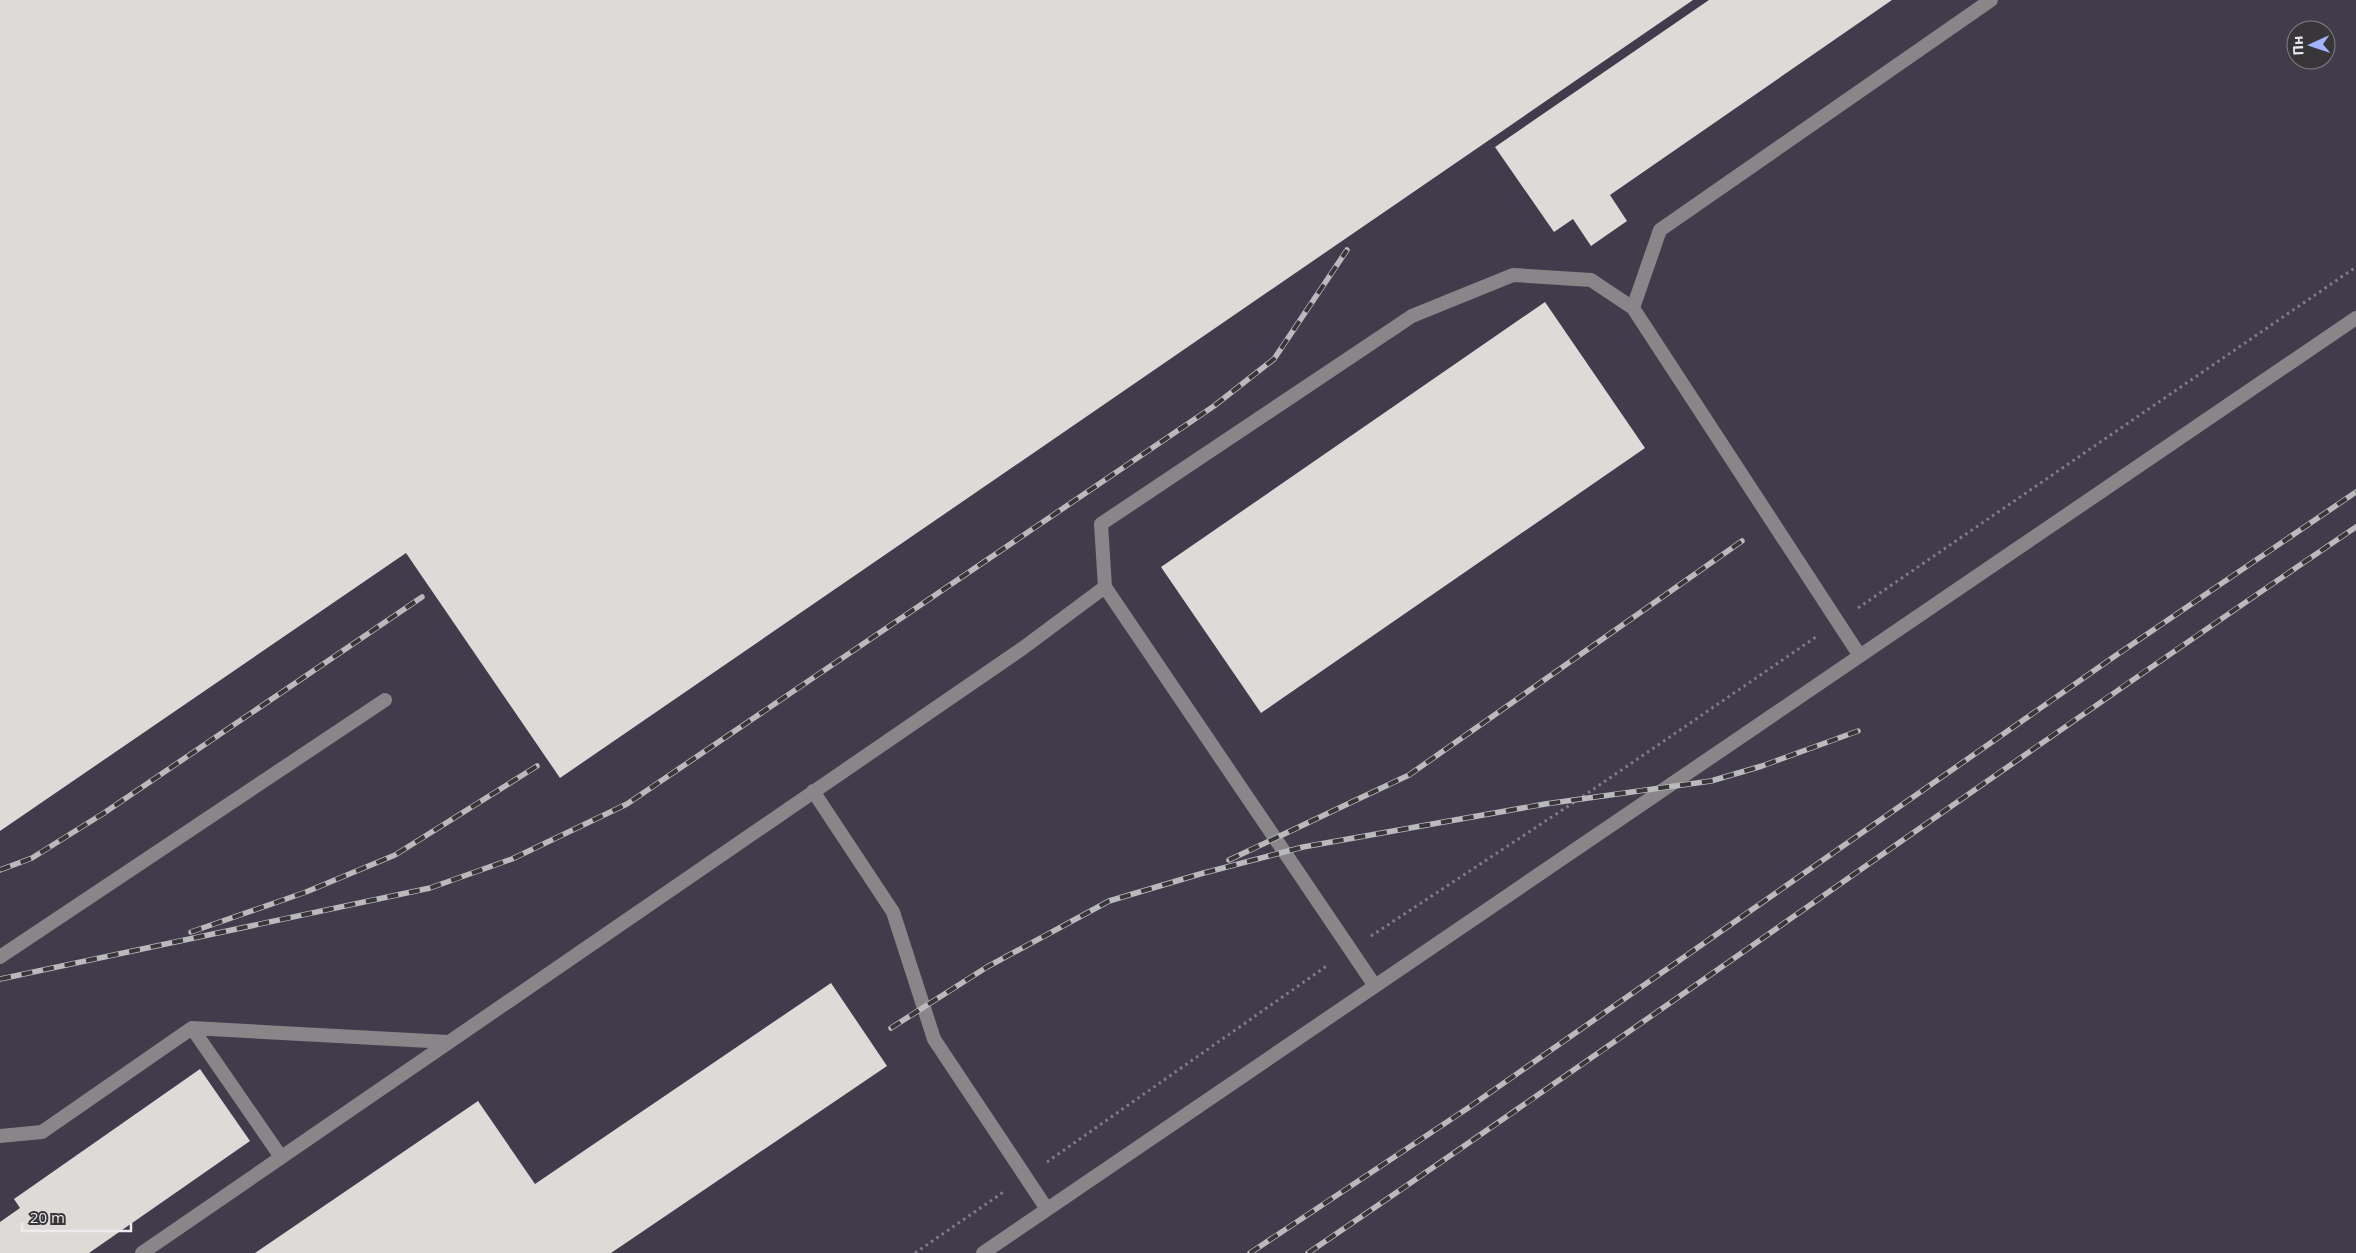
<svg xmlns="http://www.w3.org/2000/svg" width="2356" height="1253" viewBox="0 0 2356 1253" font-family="'Open Sans',sans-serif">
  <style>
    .industrial { fill: #413b4c; fill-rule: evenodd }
    .building { fill: #dedad8 }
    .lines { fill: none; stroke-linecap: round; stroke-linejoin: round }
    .path { stroke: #817f82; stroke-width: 3; stroke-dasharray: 2.5 4; stroke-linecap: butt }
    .service { stroke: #888689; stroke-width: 14 }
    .rail-casing { stroke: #bab9bb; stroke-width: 5.5 }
    .rail { stroke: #383639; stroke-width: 4; stroke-dasharray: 11; stroke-linecap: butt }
  </style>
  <rect width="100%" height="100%" fill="#383639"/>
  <path class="industrial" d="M0,0H2356V1253H0ZM2296,30H2326V60H2296Z"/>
  <path class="building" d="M0,0H1693L560,778L406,553L0,831Z
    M1709,0H1892L1610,195L1627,221L1591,246L1573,219L1554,232L1495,147Z
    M1545,302L1645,448L1261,713L1161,567Z
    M831,983L887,1066L611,1253H255L478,1101L535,1184Z
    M200,1069L250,1141L89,1253H0V1222L20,1208L14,1199Z"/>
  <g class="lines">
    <path class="path" d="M1858,608L2356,267
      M1371,936L1579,799L1816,637
      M1047,1162L1328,965
      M915,1253L1005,1191"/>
    <path class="service" d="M1633,308L1660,230L1991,0
      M813,791L893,912L934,1039L1047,1209
      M0,957L385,700
      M1375,986L1105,587L1101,524L1412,316L1513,275L1591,280L1633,308L1860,656
      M192,1028L281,1157
      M0,1136L42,1132L192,1028L448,1042
      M142,1253L1023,648L1105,587
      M983,1253L2356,318"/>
    <defs>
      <path id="rail" d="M1229,860L1409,775L1742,541
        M0,870L32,858L104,813L422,597
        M191,932L306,892L395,855L537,766
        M0,979L430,888L512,859L627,804L1214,406L1274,359L1347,250
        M891,1028L987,967L1109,901L1200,874L1303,847L1545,804L1711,781L1762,766L1858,731
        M1250,1253L1468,1108L2115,656L2356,492
        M1308,1253C1660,1014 2004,765 2356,527"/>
    </defs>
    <use href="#rail" class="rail-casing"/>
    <use href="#rail" class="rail"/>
  </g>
  <g transform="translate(2311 45) rotate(267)"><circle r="24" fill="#383639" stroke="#807e81"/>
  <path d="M0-4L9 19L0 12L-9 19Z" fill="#a0b3fd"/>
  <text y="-8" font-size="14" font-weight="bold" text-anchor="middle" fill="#ecebed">Пн</text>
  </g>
  <path d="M22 1223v8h109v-8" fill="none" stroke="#ecebed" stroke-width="2.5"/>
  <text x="30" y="1223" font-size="15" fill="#ecebed" stroke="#383639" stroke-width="4" paint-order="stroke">20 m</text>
</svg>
